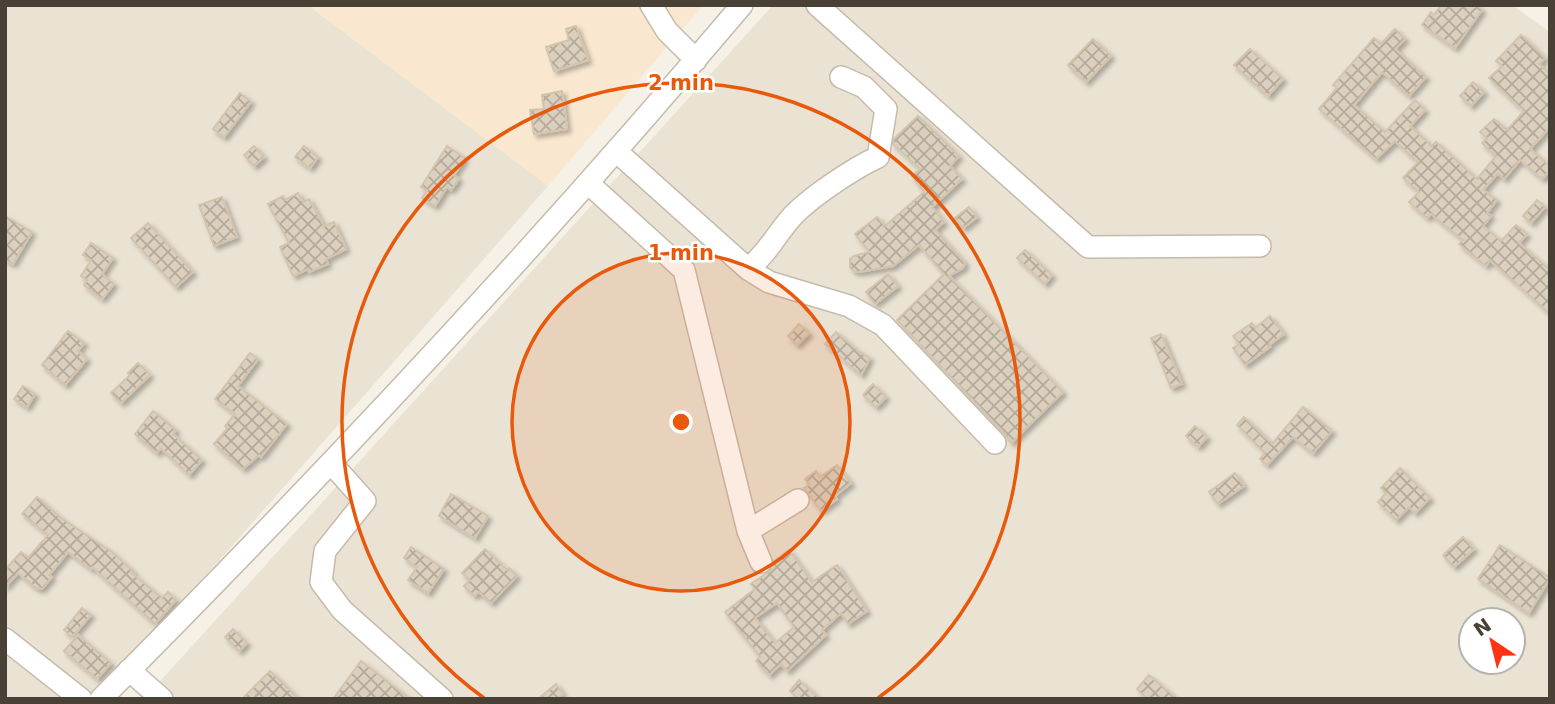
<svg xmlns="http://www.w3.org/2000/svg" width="1555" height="704" viewBox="0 0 1555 704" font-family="'DejaVu Sans',sans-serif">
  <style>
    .residential { fill: #eae3d4; fill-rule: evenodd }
    .commercial { fill: #f9e7d0 }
    .building { fill: url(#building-cross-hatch); stroke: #d4c4ad; stroke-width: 2; fill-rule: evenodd; filter: url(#shadow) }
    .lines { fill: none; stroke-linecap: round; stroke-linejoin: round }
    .minor-casing { stroke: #c5bbab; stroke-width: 24 }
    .minor { stroke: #fff; stroke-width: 21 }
    .ring { fill: none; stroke: #e8590c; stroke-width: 3.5 }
    .centre { fill: #e8590c; stroke: #fff; stroke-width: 3.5 }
    .ring-label { font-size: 21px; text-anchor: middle; font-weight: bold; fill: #e8590c; stroke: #fff; stroke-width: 5; stroke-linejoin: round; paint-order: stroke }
  </style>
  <defs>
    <pattern id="building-cross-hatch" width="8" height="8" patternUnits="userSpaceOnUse" patternTransform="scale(1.75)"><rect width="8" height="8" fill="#dbcfbe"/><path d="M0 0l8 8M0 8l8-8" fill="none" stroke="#b4aa9b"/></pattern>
    <filter id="shadow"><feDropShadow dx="3.5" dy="3.5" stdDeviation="2" flood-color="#0004"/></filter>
  </defs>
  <rect width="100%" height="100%" fill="#f5f1e7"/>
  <path class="residential" d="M5,5H308L548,186L225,554L90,699H5Z
    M773,5H1512L1550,32V699H144ZM1471,620H1513V662H1471Z"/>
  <path class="commercial" d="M308,5H703L548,186Z"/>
  <path class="building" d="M1441,5H1476L1482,10L1455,48L1422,25L1431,12L1434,15Z
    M576,26L588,60L554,71L546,47L569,40L566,29Z
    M1395,29L1405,39L1395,49L1426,77L1409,96L1382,72L1354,105L1385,132L1415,100L1425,110L1410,126L1432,146L1436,142L1477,179L1496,156L1482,143L1487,138L1480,132L1494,119L1507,130L1524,111L1489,78L1502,66L1496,61L1521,35L1545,58L1539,64L1550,74V127L1530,149L1550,166V171L1542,179L1520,160L1504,179L1498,173L1483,190L1497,200L1487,213L1491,216L1483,226L1501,241L1516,225L1527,234L1519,243L1550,270V314L1490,260L1486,266L1459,244L1463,240L1431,214L1427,218L1409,202L1419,192L1403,178L1418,162L1395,141L1376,159L1319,109L1337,88L1333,85L1374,38L1381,44Z
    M1093,39L1111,56L1086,82L1068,65Z
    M1250,49L1283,79L1268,96L1234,65Z
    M1473,82L1484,92L1471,106L1460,96Z
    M562,91L567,129L534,134L530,110L544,109L542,95Z
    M240,93L251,102L224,137L213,129Z
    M918,116L959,156L950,166L962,179L932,207L944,222L935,230L965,263L963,268L949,276L1063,392L1011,443L1005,434L897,320L944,274L919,245L893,266L859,272L853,271L850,267V259L854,256L869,252L855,234L877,217L885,226L924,192L912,176L920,169L893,144L894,139Z
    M254,146L264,157L254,166L244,155Z
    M304,146L318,157L310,168L295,157Z
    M447,146L465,158L454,175L459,179L451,190L447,187L435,206L422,198L427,190L421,187Z
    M298,193L303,202L309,199L324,226L334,222L346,249L326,259L328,264L309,272L308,269L293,276L280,247L289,243L268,204L283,196L285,200Z
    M222,197L237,237L214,246L199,205Z
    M1537,200L1545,207L1531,223L1523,216Z
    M969,207L977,217L963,228L955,218Z
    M5,216L32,232L13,264L5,260Z
    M148,223L193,272L176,287L131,238Z
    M91,243L113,258L102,274L114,284L102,299L84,285L87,280L81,276L91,260L83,255Z
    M1025,250L1052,275L1045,284L1017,258Z
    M888,274L898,286L875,304L866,292Z
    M1270,316L1284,334L1268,346L1270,347L1245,365L1233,348L1239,344L1233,336L1252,323L1255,328Z
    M799,324L809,333L797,345L788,336Z
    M68,331L84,343L78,351L87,359L65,385L42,365Z
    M836,332L859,352L870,358L861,375L825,344Z
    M1161,334L1182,384L1171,388L1151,338Z
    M250,353L258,359L238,386L287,424L261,457L259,455L243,469L214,444L227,429L225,426L235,414L215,399Z
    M138,363L150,375L121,403L111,393L130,375L128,373Z
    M873,384L886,397L876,407L863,395Z
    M23,386L35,394L27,407L14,399Z
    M1303,407L1332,431L1313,453L1293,437L1267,465L1260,459L1265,453L1237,425L1244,417L1272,444Z
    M153,411L176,430L173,434L202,460L189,475L161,448L157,453L135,434Z
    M1195,426L1207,437L1198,447L1186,436Z
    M837,465L851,483L835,496L837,499L821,511L804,488L809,485L805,479L816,471L820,477Z
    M1400,468L1430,498L1415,513L1409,507L1396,520L1378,502L1386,493L1381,488Z
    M1235,473L1244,486L1218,504L1209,492Z
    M451,494L488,516L475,538L439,516Z
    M37,497L61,518L112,552L134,572L132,573L162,598L168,592L176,600L155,624L92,567L91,569L68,552L49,575L52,577L42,589L36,588L18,573L5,587V570L21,552L28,558L48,535L22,514Z
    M1463,537L1474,549L1454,567L1443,555Z
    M1500,545L1550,578L1529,613L1478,579Z
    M411,547L444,569L428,593L408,580L417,567L404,558Z
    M485,549L507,570L509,568L517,576L491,603L479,592L474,596L464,586L470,580L462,573Z
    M789,550L812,582L837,565L867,611L848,624L841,613L822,630L826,635L787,671L781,664L769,675L756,661L760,657L725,612L755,589L751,584L774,568V561ZM777,603L794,627L775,643L755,618Z
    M82,608L91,615L72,637L64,630Z
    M233,629L247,643L239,651L225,637Z
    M78,635L111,663L97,679L64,651Z
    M361,661L410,699H333Z
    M270,671L299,699H242Z
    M1149,675L1177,699H1147L1137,689Z
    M799,680L820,699H798L790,691Z
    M556,684L563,694L557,699H538Z"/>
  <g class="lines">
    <defs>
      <path id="minor" d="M651,5L667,31L696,60
        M817,5L1088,247L1260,246
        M616,151L748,269C768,252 774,238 790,219C807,199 854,168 878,157L886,109L864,87L841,77
        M588,183L684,270L748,531L761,562
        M748,269L769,282L849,306L883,325L995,443
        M331,463L365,501L325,551L321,582L342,610L442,699
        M748,531L798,500
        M5,639L81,699
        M129,670L162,699
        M101,699C323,476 539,245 742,5"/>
    </defs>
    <use href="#minor" class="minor-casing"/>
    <use href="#minor" class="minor"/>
  </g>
  <circle cx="681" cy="422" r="169" fill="#e8590c" fill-opacity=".12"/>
  <g class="ring">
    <circle cx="681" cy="422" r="169"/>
    <path d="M484 698A339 339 0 1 1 878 698"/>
  </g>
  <circle cx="681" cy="422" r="10" class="centre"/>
  <g class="ring-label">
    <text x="681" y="90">2 min</text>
    <text x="681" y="260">1 min</text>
  </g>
  <rect width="1555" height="704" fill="none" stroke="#494135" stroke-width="14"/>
  <g transform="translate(1492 641) rotate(325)"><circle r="33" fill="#ffffff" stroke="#b6b3ae" stroke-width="2"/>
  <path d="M0-5L12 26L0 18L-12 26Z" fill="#ff3314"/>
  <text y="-10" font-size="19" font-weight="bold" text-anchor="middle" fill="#494135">N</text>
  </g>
</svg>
